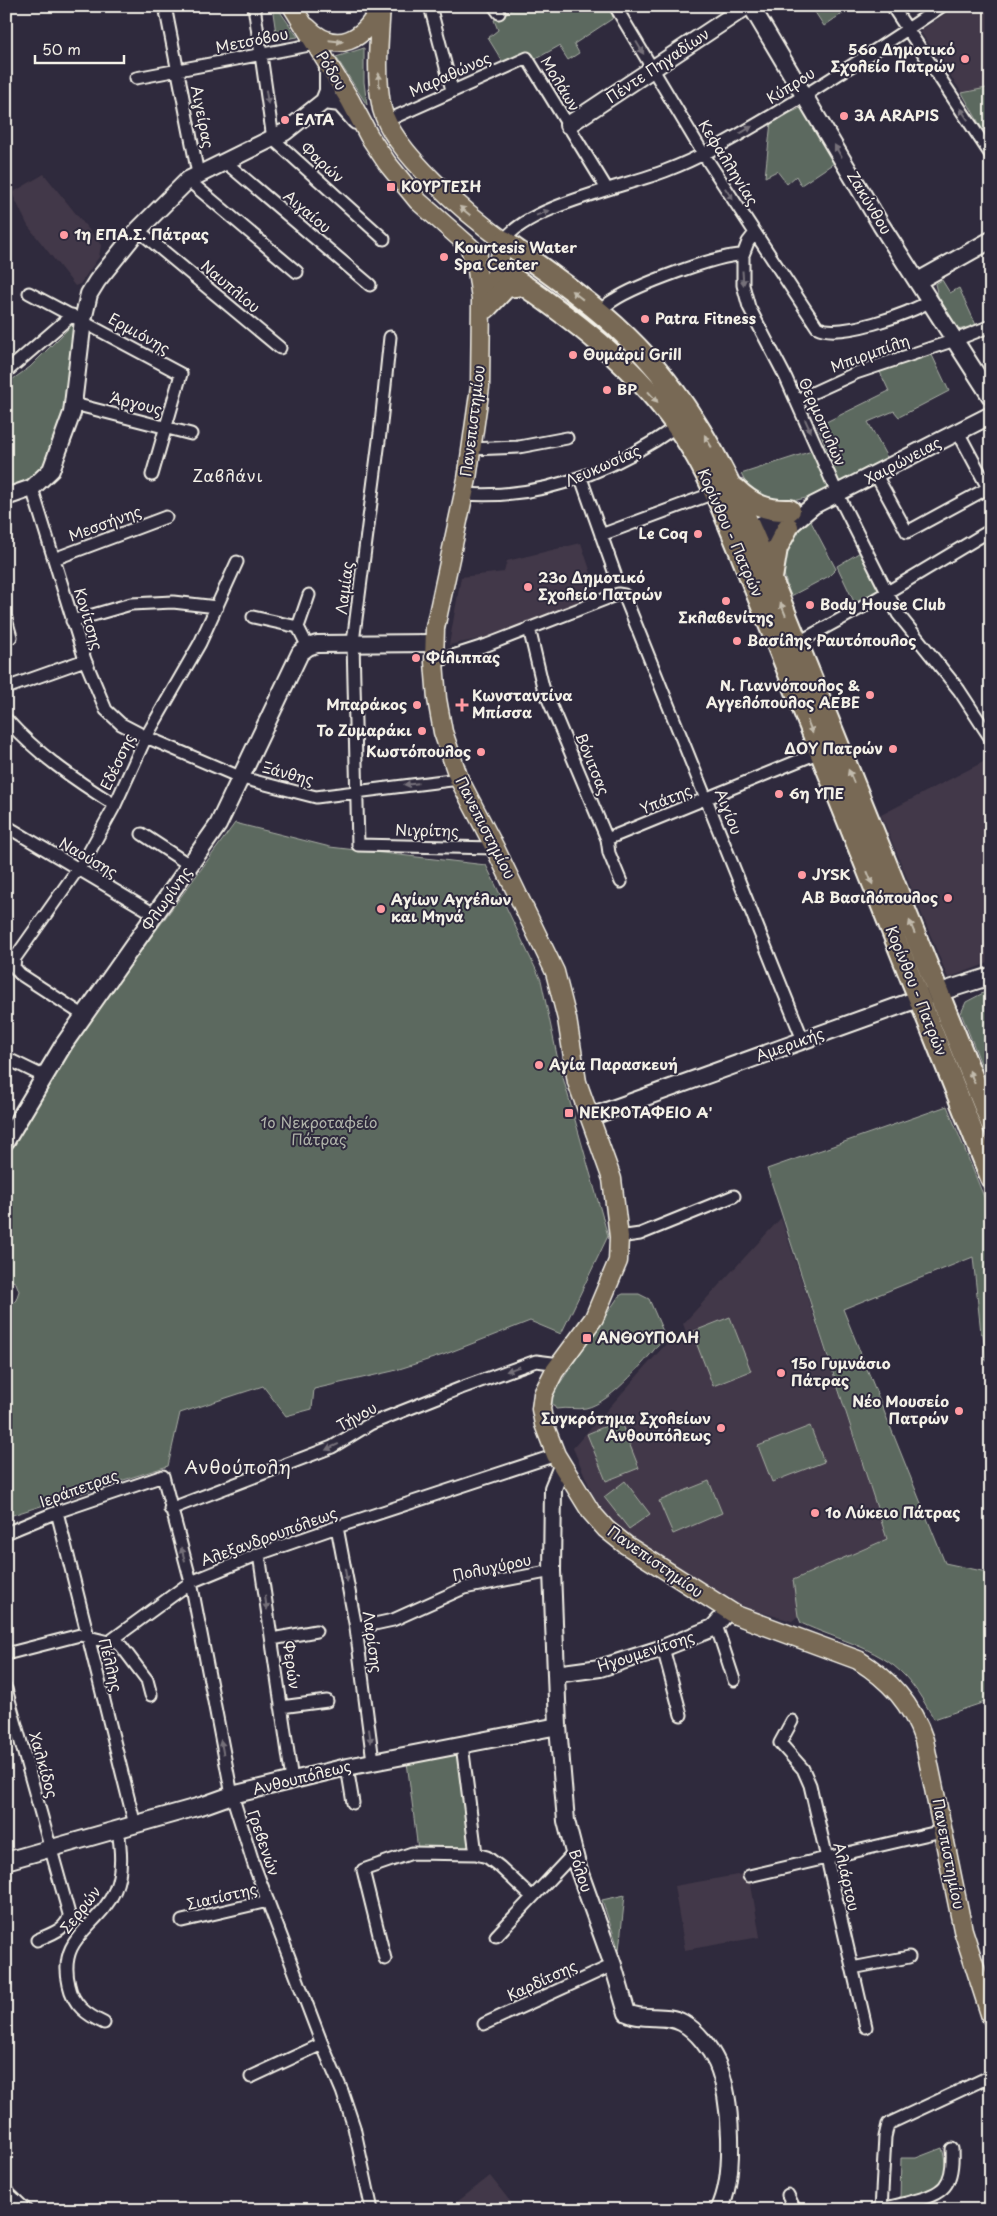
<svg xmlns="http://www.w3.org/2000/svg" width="997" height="2216" viewBox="0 0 997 2216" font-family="'Playpen Sans',sans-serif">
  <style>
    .built { fill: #423848 }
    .green { fill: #5c695f; stroke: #a8ada4 }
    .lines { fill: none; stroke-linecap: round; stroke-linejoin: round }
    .street-casing { stroke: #f4f1e8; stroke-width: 15 }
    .secondary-casing { stroke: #f4f1e8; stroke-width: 20 }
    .primary-casing { stroke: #f4f1e8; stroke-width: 21 }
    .highway-casing { stroke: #f4f1e8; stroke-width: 24 }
    .street { stroke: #2f2a3d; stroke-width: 11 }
    .secondary { stroke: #2f2a3d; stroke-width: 16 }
    .primary { stroke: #786954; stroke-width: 18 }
    .highway { stroke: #786954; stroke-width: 20 }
    .oneway { fill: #c2bbad }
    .oneway2 { fill: #747079 }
    .poi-dot { fill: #ff9aa2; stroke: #2f2a3d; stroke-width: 2 }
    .labels { text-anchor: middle; stroke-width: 4; stroke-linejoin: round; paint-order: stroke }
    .street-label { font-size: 15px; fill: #f4f1e8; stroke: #2f2a3d }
    .poi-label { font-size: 15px; font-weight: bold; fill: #f4f1e8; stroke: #2f2a3d; text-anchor: start }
    .park-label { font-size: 15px; fill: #b0b4aa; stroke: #2f2a3d }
    .neighbourhood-label { font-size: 16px; letter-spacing: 1px; fill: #f4f1e8; stroke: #2f2a3d }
    .quarter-label { font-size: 18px; letter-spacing: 1px; fill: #f4f1e8; stroke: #2f2a3d }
  </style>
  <rect width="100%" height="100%" fill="#2f2a3d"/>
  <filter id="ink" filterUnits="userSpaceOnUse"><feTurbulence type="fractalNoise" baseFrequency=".02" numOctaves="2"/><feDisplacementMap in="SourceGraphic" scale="10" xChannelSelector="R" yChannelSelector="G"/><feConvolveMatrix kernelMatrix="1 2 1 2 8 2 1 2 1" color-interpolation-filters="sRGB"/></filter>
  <g filter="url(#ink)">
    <path class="built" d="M957,6H991V87L962,93L920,31Z
      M44,174L101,245L99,257L80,284L75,286L28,226L12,193Z
      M581,543L599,597L494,636L449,645L461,577L504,572L507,561Z
      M989,759L991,962L948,978L881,815Z
      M781,1218L887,1539L793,1580L798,1616L792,1621L745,1608L632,1538L607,1515L593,1495L573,1448L665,1345L688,1337L683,1324Z
      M749,1873L760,1937L685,1950L674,1886Z
      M490,2176L517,2210H447Z"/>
    <path class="green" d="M272,6H276L298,37L277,40Z
      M518,6H611L614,11L612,19L574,44L579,53L568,60L559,46L532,61L504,64L488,38L498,30L494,20Z
      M811,6H853L824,26Z
      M364,48V82L367,105L336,57Z
      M991,87V125L983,130L962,93Z
      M805,106L837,161L801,185L796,176L787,184L777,171L765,177L771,122Z
      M942,280L950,293L959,288L976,325L958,330L939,300L935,284Z
      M72,325L77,327L75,392L51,470L6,488V384L30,367Z
      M931,353L949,391L899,417L894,411L868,422L890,463L841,488L818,426L889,391L879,370Z
      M815,450L833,492L783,503L751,493L741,474Z
      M809,518L836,569L829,576L791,596C777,561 781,545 809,518Z
      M862,551L882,590L856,606L837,566Z
      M235,823L330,847L486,865L541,980L558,1060L608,1236L561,1334L530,1321L443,1355L393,1371L314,1389L312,1409L286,1416L263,1386L180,1413L168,1466L6,1517V1310L16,1300L19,1291L16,1283L6,1277V1159L56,1070L77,1038Z
      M991,989V1089L961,1013L966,1002Z
      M947,1106L991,1214V1361H986L983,1334L981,1333L973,1257L843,1309L945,1563L991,1573V1700L934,1719C927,1707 920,1694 911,1683C884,1648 839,1641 801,1623L798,1616L793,1580L887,1539L767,1169Z
      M623,1294H639L649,1299L665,1336C650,1356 611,1403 586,1408C577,1410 567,1407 556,1409L552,1403L554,1392L619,1296Z
      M730,1317L751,1371L713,1386L692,1332Z
      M620,1420L639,1468L606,1481L587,1434Z
      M810,1426L824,1462L772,1482L758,1446Z
      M625,1481L650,1514L629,1529L604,1497Z
      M709,1481L722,1513L673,1534L659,1501Z
      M459,1753L472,1849L418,1850L407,1762Z
      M625,1895L619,1950L602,1900Z
      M942,2148C954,2188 931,2191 900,2199L901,2158H916Z"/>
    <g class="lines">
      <defs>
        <path id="street" d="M165,6L198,174
          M254,6L273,139L384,239
          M430,6L452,90
          M494,6L499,13
          M615,6L704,155L817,327C839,339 909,314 930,301
          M892,6L991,155
          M136,78L315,44
          M386,121L527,58L607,189
          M224,161L370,285
          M188,180L297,272
          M138,230L280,348
          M755,233L748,242L743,255V285L749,307L786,378L838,495L898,614L959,690L991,739
          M504,241C525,207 626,186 665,171C705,156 740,134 776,113C832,79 887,43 942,6
          M29,293L181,374L152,475
          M599,312C604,308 608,303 614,300C635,286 719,254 743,255
          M390,337L380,433L353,642L358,845L495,848
          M6,372L72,315
          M797,400L856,373L955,340L991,326
          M74,404L191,434
          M471,449L519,447L567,438
          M876,475L907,532L988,488L958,432
          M581,478L615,574
          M32,488L85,660L106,710L121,724L146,737L242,778L316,797L459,779
          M464,494C542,500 613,471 677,426
          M601,535L714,493
          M54,559L166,517
          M253,617L298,627
          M6,619L11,637
          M72,621L131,604L173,602L217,607
          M529,628L543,687L607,839L609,853L621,882
          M797,643L861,608L991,530
          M308,647L298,627L309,595
          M434,662L487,645L618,594L624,595L803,1040
          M6,688L85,660
          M6,719C37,754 75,780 115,805
          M6,826L156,915
          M142,834L191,866
          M607,839L820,752
          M83,1015L20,974L14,967L15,958L87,856L115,805L146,737L200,643L237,562
          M6,1058L43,1076
          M619,1237L640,1234L734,1196
          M170,1509L332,1447L370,1424L461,1388L536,1361L560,1364
          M57,1512L135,1825
          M337,1527L356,1628L373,1761
          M6,1533L57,1512L163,1476L191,1582L232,1795L254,1865L322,2044L342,2091L354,2127L372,2210
          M259,1554L292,1780
          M716,1625L734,1680
          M356,1628L393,1620L464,1588L552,1571
          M116,1639L147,1680L151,1695
          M272,1639L316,1631
          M663,1648L681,1715
          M6,1654L80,1635L109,1642L191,1582L259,1554L337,1527L556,1455
          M6,1689L69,1914C69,1929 48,1935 37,1940
          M281,1707L327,1701
          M792,1721L780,1743L803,1769L810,1785L866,2027
          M462,1745L476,1854
          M347,1767L353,1803
          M749,1876L942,1831
          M182,1921L268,1901
          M496,1936L574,1853
          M385,1959L363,1870L412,1853L476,1854L487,1857L500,1867L531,1896
          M852,1968L909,1957
          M104,2023C87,2015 73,2005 69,1985C57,1935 99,1928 115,1890C123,1870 121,1850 118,1829
          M484,2024L613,1965
          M251,2077L322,2044
          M6,2191L26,2210
          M788,2195L795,2210
          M875,2210C887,2208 898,2205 910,2202C944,2194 954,2186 952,2149
          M881,2210L885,2137L888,2124L991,2076"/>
        <path id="secondary" d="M751,6L881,225L991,397
          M324,101L340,103L356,121
          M568,125L747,6
          M918,281L991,240
          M6,497L32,488L51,470L72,413L83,320L89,294L97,281L138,230L188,180L285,132L324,101L328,91V65
          M741,534L791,510
          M746,549L788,527L814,505L991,415
          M590,1117L918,999L991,976
          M6,1141L64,1044L218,825L300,653L308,647L317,644L434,643
          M562,1466L553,1488L552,1571L558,1726L566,1821L578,1868L613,1965L627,2013C644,2021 666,2013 683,2023C697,2031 710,2048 717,2063C732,2097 736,2177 719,2210
          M556,1674L600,1668L663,1648L713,1628L728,1611
          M6,1861L204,1805L232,1795L347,1767L558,1726"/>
        <path id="primary" d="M292,6L350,100L369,136L387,163L418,201L478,254
          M381,6C379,39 375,76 382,109C393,152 468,215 504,241L487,309
          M307,27C336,57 365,39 380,7
          M469,246L477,270L481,299L480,387L467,479L435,628L434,662L437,699L443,732L459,779L495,848L555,972L567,1019L577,1082L612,1179L619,1237L618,1261L594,1318L554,1372L543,1394L541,1409L544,1424L556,1455L591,1512L606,1529L626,1545L736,1615L858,1660C890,1680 912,1704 924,1740L963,1930L991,2017"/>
        <path id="highway" d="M504,241C546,271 590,301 627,337C687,395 724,467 757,543L991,1123
          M497,267C567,314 638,366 685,438C708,473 724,513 740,552L991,1178
          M488,306L506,287L524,285
          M736,489C753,505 767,511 790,510
          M772,578L777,548L788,527"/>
      </defs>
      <use href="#street" class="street-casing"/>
      <use href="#secondary" class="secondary-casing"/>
      <use href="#primary" class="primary-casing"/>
      <use href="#highway" class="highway-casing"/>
      <use href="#street" class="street"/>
      <use href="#secondary" class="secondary"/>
      <use href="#primary" class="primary"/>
      <use href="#highway" class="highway"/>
    </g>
    <defs><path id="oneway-solid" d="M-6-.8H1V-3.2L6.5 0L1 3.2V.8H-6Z" transform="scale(1.25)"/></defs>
    <g class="oneway">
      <use href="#oneway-solid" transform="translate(336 41) rotate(6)"/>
      <use href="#oneway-solid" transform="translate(379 80) rotate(-92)"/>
      <use href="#oneway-solid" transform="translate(465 211) rotate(-140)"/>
      <use href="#oneway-solid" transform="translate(577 295) rotate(-142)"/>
      <use href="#oneway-solid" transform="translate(653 397) rotate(48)"/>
      <use href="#oneway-solid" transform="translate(708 441) rotate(-120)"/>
      <use href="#oneway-solid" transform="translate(783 609) rotate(-112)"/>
      <use href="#oneway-solid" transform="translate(810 727) rotate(68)"/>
      <use href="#oneway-solid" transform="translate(851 776) rotate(-112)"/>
      <use href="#oneway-solid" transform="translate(870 878) rotate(68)"/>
      <use href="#oneway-solid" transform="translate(912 927) rotate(-112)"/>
      <use href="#oneway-solid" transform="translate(972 1077) rotate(-112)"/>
    </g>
    <g class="oneway2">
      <use href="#oneway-solid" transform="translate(640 48) rotate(59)"/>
      <use href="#oneway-solid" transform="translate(267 97) rotate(81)"/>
      <use href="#oneway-solid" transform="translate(964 114) rotate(-123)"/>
      <use href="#oneway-solid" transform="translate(746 130) rotate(-31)"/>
      <use href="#oneway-solid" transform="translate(838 151) rotate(-120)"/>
      <use href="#oneway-solid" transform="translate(729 194) rotate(57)"/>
      <use href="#oneway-solid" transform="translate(543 213) rotate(-20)"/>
      <use href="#oneway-solid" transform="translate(743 278) rotate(86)"/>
      <use href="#oneway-solid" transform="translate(808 426) rotate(66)"/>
      <use href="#oneway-solid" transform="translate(411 784) rotate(174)"/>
      <use href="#oneway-solid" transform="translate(513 1369) rotate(160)"/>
      <use href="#oneway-solid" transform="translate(332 1447) rotate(155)"/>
      <use href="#oneway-solid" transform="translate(183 1554) rotate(-106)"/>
      <use href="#oneway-solid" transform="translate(346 1575) rotate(80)"/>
      <use href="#oneway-solid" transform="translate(266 1603) rotate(82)"/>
      <use href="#oneway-solid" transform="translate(370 1736) rotate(82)"/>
      <use href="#oneway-solid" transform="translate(222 1747) rotate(-101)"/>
    </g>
  </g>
  <g class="poi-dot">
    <circle cx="965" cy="59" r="5"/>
    <circle cx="844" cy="116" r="5"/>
    <circle cx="285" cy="120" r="5"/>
    <rect x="386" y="182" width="10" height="10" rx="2.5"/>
    <circle cx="64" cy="235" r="5"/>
    <circle cx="444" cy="257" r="5"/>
    <circle cx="645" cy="319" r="5"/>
    <circle cx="573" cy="355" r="5"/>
    <circle cx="607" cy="390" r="5"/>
    <circle cx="698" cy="534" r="5"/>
    <circle cx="528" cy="587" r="5"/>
    <circle cx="726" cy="601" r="5"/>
    <circle cx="810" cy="605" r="5"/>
    <circle cx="737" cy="641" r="5"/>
    <circle cx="416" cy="658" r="5"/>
    <circle cx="870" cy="695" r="5"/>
    <circle cx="417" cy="705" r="5"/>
    <path d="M459.5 697.5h5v5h5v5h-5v5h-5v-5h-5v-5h5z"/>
    <circle cx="422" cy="731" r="5"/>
    <circle cx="893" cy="749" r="5"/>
    <circle cx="481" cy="752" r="5"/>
    <circle cx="779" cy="794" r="5"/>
    <circle cx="802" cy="875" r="5"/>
    <circle cx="948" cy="898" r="5"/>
    <circle cx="381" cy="909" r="5"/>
    <circle cx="539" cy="1065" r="5"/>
    <rect x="564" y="1108" width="10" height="10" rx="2.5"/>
    <rect x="582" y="1333" width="10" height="10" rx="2.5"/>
    <circle cx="781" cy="1373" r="5"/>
    <circle cx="959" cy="1411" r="5"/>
    <circle cx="721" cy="1428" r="5"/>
    <circle cx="815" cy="1513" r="5"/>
  </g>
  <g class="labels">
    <g class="street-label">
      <text transform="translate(252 41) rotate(-11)" y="5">Μετσόβου</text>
      <text transform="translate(658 66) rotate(-34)" y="5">Πέντε Πηγαδίων</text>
      <text transform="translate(331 71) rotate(58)" y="5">Ρόδου</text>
      <text transform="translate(450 75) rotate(-24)" y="5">Μαραθώνος</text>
      <text transform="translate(560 84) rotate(59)" y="5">Μολάων</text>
      <text transform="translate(791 86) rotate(-32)" y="5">Κύπρου</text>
      <text transform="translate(202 117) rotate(79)" y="5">Αιγείρας</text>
      <text transform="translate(322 163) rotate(42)" y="5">Φαρών</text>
      <text transform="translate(728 163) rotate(58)" y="5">Κεφαλληνίας</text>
      <text transform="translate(869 203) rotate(59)" y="5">Ζακύνθου</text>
      <text transform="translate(307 212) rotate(40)" y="5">Αιγαίου</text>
      <text transform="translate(230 287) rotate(40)" y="5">Ναυπλίου</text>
      <text transform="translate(139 334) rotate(29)" y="5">Ερμιόνης</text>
      <text transform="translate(870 354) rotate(-20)" y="5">Μπιρμπίλη</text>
      <text transform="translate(136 404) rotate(14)" y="5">Άργους</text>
      <text transform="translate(473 421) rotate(-83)" y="5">Πανεπιστημίου</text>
      <text transform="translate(822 422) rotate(66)" y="5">Θερμοπυλών</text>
      <text transform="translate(903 461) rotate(-28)" y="5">Χαιρώνειας</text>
      <text transform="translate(603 466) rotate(-24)" y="5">Λευκωσίας</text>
      <text transform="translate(105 524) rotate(-20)" y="5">Μεσσήνης</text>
      <text transform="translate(730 533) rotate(66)" y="5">Κορίνθου - Πατρών</text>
      <text transform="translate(345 588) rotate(-83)" y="5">Λαμίας</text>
      <text transform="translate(88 619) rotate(73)" y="5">Κονίτσης</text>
      <text transform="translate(118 762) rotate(-65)" y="5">Εδέσσης</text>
      <text transform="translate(592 764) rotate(68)" y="5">Βόνιτσας</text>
      <text transform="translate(288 774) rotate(15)" y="5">Ξάνθης</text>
      <text transform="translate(666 800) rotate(-22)" y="5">Υπάτης</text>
      <text transform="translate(728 812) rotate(68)" y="5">Αιγίου</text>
      <text transform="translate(485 828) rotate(63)" y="5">Πανεπιστημίου</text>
      <text transform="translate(427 831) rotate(1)" y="5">Νιγρίτης</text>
      <text transform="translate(88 858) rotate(30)" y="5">Ναούσης</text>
      <text transform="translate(167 899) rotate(-55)" y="5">Φλωρίνης</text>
      <text transform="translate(916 991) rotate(68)" y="5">Κορίνθου - Πατρών</text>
      <text transform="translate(790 1045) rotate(-20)" y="5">Αμερικής</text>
      <text transform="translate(357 1417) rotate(-29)" y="5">Τήνου</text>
      <text transform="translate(79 1489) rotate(-20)" y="5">Ιεράπετρας</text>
      <text transform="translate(269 1537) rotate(-20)" y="5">Αλεξανδρουπόλεως</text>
      <text transform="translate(655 1562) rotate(35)" y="5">Πανεπιστημίου</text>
      <text transform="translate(492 1568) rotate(-12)" y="5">Πολυγύρου</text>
      <text transform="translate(372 1642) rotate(82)" y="5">Λαρίσης</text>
      <text transform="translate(646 1652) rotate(-18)" y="5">Ηγουμενίτσης</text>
      <text transform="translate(110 1665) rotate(76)" y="5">Πέλλης</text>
      <text transform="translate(291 1665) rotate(82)" y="5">Φερών</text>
      <text transform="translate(43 1765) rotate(74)" y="5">Χαλκίδος</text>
      <text transform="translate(302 1778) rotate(-14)" y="5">Ανθουπόλεως</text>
      <text transform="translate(263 1843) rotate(71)" y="5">Γρεβενών</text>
      <text transform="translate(948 1854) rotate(79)" y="5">Πανεπιστημίου</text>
      <text transform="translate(580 1871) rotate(72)" y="5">Βόλου</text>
      <text transform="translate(846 1877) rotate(77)" y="5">Αλιάρτου</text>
      <text transform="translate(222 1897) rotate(-13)" y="5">Σιατίστης</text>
      <text transform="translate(81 1910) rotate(-52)" y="5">Σερρών</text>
      <text transform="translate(542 1981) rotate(-25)" y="5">Καρδίτσης</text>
    </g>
    <g class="poi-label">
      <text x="955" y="55" text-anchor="end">56ο Δημοτικό<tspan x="955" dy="17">Σχολείο Πατρών</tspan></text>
      <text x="854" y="121">3A ARAPIS</text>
      <text x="295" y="125">ΕΛΤΑ</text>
      <text x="401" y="192">ΚΟΥΡΤΕΣΗ</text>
      <text x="74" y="240">1η ΕΠΑ.Σ. Πάτρας</text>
      <text x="454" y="253">Kourtesis Water<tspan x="454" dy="17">Spa Center</tspan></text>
      <text x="655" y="324">Patra Fitness</text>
      <text x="583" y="360">Θυμάριi Grill</text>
      <text x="617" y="395">BP</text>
      <text x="688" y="539" text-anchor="end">Le Coq</text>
      <text x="538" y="583">23ο Δημοτικό<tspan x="538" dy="17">Σχολείο Πατρών</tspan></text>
      <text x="820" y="610">Body House Club</text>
      <text x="726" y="623" text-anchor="middle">Σκλαβενίτης</text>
      <text x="747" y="646">Βασίλης Ραυτόπουλος</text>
      <text x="426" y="663">Φίλιππας</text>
      <text x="860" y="691" text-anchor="end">Ν. Γιαννόπουλος &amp;<tspan x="860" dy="17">Αγγελόπουλος ΑΕΒΕ</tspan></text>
      <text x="472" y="701">Κωνσταντίνα<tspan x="472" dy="17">Μπίσσα</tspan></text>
      <text x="407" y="710" text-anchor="end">Μπαράκος</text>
      <text x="412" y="736" text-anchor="end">Το Ζυμαράκι</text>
      <text x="883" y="754" text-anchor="end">ΔΟΥ Πατρών</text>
      <text x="471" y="757" text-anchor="end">Κωστόπουλος</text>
      <text x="789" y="799">6η ΥΠΕ</text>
      <text x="812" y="880">JYSK</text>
      <text x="938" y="903" text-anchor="end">ΑΒ Βασιλόπουλος</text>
      <text x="391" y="905">Αγίων Αγγέλων<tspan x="391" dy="17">και Μηνά</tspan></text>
      <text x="549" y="1070">Αγία Παρασκευή</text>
      <text x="579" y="1118">ΝΕΚΡΟΤΑΦΕΙΟ Α'</text>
      <text x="597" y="1343">ΑΝΘΟΥΠΟΛΗ</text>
      <text x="791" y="1369">15ο Γυμνάσιο<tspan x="791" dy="17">Πάτρας</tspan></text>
      <text x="949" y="1407" text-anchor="end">Νέο Μουσείο<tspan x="949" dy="17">Πατρών</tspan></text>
      <text x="711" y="1424" text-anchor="end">Συγκρότημα Σχολείων<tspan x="711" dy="17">Ανθουπόλεως</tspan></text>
      <text x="825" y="1518">1ο Λύκειο Πάτρας</text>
    </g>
    <g class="park-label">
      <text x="319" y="1128">1o Νεκροταφείο<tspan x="319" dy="17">Πάτρας</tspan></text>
    </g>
    <g class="neighbourhood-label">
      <text x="228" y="482">Ζαβλάνι</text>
    </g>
    <g class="quarter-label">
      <text x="238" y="1474">Ανθούπολη</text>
    </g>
  </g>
  <rect width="997" height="2216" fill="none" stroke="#2f2a3d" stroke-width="25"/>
  <rect x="12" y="12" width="972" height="2191" fill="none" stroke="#f4f1e8" stroke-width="2" filter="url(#ink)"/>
  <path d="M35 55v8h89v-8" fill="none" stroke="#f4f1e8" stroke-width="2.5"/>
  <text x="42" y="55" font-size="15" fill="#f4f1e8" stroke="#2f2a3d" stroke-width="4" paint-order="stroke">50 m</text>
</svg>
